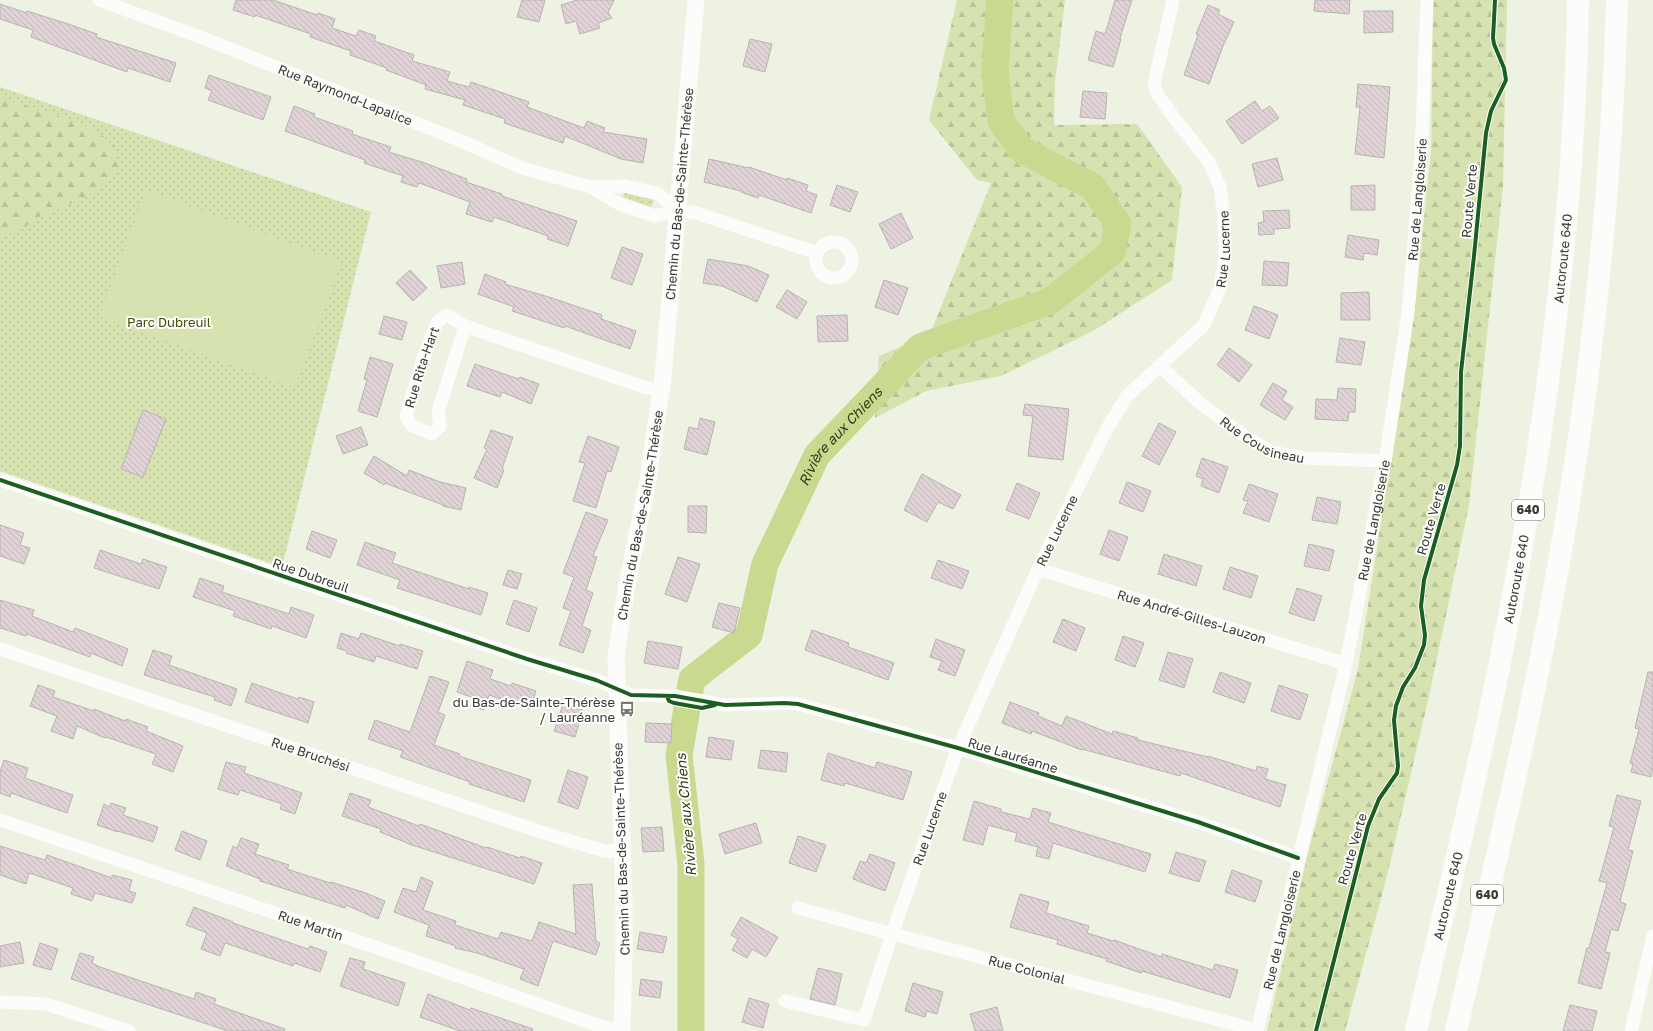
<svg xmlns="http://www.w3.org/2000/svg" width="1653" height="1031" viewBox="0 0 1653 1031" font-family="'Golos Text',sans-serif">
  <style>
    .grass { fill: url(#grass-dots) }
    .forest { fill: url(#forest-firs) }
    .garden { fill: #d6e2b0 }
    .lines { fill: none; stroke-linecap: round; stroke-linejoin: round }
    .river { stroke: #c9d98f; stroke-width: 27 }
    .building { fill: url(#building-back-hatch); stroke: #b7b4b0 }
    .minor { stroke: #fcfdfb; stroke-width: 13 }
    .tertiary { stroke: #fcfdfb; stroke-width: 17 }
    .motorway { stroke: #fcfdfb; stroke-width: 22 }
    .cycleway-casing { stroke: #fff; stroke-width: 6 }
    .cycleway { stroke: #1b5e20; stroke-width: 4 }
    .labels { text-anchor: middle; stroke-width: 4; stroke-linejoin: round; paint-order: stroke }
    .shield { fill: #fff; stroke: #73756d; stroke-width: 1 }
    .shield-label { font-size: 12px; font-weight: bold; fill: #373a2f }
    .street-label { font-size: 13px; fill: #373a2f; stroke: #fff }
    .park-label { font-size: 13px; fill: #434f03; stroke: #fff }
    .poi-label { font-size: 13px; fill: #373a2f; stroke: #fff; text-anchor: end }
    .water-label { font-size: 14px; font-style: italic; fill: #343c13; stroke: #fff }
  </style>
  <defs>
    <pattern id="grass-dots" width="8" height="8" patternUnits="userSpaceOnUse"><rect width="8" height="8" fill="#d6e2b0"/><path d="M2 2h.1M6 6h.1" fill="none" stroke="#b8c398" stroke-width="1.8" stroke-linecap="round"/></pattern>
    <pattern id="forest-firs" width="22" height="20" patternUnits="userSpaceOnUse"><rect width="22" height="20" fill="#d6e2b0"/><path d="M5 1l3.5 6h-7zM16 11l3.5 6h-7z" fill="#b8c398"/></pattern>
    <pattern id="building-back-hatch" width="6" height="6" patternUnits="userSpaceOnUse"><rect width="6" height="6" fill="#e0d2d6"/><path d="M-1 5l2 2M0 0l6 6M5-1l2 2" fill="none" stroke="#c1b5b8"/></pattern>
  </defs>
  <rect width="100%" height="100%" fill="#eef2e2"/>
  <path class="grass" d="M0,87L371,212L282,567L0,471Z
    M624,193L654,200L651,207L623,197Z"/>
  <path class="forest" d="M957,0H1065L1055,81L1054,125L1137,124L1182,187L1172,280L1093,331L1001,376L926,391L875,418L879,356L930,334L991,183L977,180L929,120Z
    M1433,0H1507L1503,186L1469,505L1429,696L1386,880L1345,1031H1267L1307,857L1358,669L1415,306L1431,151Z
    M0,97L94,128L113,145L120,170L98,191L47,215L6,236L0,243Z"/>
  <path class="garden" d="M146,190L342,262L295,388L99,317Z"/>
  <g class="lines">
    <path class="river" id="s1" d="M691,1031V864L679,755L692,679L749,635L765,564L817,455L920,347L1050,301L1112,252L1118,224L1093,187L1022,150L1001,121L995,72L1000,0"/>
  </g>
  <path class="building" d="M236,0H273L317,15L318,13L335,19L332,28L356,36L359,30L376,36L374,41L414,55L412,61L450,72L447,81L469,87L471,82L529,102L527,107L584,128L587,121L605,128L603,132L647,139L643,163L621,159L565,136L563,143L504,123L505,119L463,105L465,100L425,89L426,85L386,70L387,68L350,55L351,51L310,37L311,34L255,15V17L233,10Z
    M522,0H545L539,22L517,17Z
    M577,0H614L608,13L612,18L598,23L600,28L580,34L576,21L566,24L561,5Z
    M1115,0H1132L1120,38L1121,39L1113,67L1088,60L1096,31L1105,34Z
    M1315,0H1350L1349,14L1314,11Z
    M0,4L27,13V11L65,23L97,34L96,37L176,63L170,82L128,68L127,72L31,37L33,30L0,19Z
    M1208,5L1220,10L1218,14L1234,22L1223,46L1209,84L1184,75L1198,35L1196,34Z
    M1364,11H1393V32L1364,33Z
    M750,39L772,44L765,72L743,66Z
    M209,75L271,97L263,120L208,100L212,91L205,88Z
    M1358,84L1390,87L1384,158L1355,154L1360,107H1356Z
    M1083,91L1107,93L1105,119L1080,117Z
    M1255,101L1262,111L1270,106L1279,118L1242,144L1226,121Z
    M294,106L315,114L314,117L353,131L352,134L391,147L389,152L425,163L467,179L466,182L502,194V196L577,221L568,246L547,239L548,236L494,217L492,222L466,214L470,202L419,183L417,187L401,182L403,176L364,163L365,160L285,131Z
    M1277,158L1283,180L1258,187L1252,164Z
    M709,159L749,168V167L787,180V178L808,185L806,191L817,195L811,213L759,195L758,198L741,192V191L704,182Z
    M837,185L858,192L850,212L830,205Z
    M1375,185V210H1351V186Z
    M1289,210L1290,228L1274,229V234L1259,235L1258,223L1264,222L1263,211Z
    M901,213L913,238L891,249L879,224Z
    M1348,235L1379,240L1377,255L1364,253L1363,260L1345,257Z
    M622,247L643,254L632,285L611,278Z
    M708,259L748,266L769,275L757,302L722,286L703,283Z
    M1264,261L1289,263L1287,286L1262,285Z
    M462,262L465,284L441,288L437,266Z
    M410,270L427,288L413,301L396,283Z
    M485,274L506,282L505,284L552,298L602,315L601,319L636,331L630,349L565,326L564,328L512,311L514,307L478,294Z
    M884,280L908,288L898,315L875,307Z
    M787,290L807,302L797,319L776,307Z
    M1369,292L1370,320H1341V293Z
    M1254,306L1278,315L1269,339L1245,330Z
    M847,315L848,341L818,342L817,316Z
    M384,316L407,322L402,340L379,334Z
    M1340,338L1365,342L1361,365L1336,362Z
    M1229,348L1252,365L1239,382L1217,365Z
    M370,357L393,364L377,417L358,411L367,380L364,379Z
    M475,364L519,379L520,377L539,384L531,404L502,392L500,397L467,386Z
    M1273,383L1287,391L1282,400L1293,407L1285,420L1260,405Z
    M1338,388L1356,389L1355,412H1349L1348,421L1315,419L1316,399L1337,400Z
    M1025,404L1069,409L1063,460L1028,456L1033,416L1023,415Z
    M143,410L166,419L143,477L121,469Z
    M700,418L715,422L707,455L684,449L689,427L698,429Z
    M1159,423L1176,432L1159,465L1142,456Z
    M361,427L368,445L343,454L336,436Z
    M491,430L513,437L502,469L504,470L497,488L474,478L487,449L484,448Z
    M588,436L619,447L611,472L607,471L596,508L573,501L585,463L579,462Z
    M374,456L407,476L409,470L440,482L466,488L461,510L443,506V505L385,483L384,485L364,473Z
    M1202,458L1228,467L1219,493L1201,486L1203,479L1196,476Z
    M922,474L961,495L953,509L938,502L927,522L904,510Z
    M1127,482L1151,491L1143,512L1119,503Z
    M1017,483L1040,493L1029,519L1006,510Z
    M1249,484L1278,494L1269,522L1243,513L1248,501L1243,500Z
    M1317,497L1341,502L1337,524L1312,520Z
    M688,506H707L706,533L688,532Z
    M586,512L608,520L593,556L597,557L586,590L593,593L582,626L591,630L583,653L559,645L571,611L563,608L574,577L563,573Z
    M0,525L24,533L20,545L30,548L24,564L0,556Z
    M1109,530L1128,537L1119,561L1100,554Z
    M312,531L337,540L330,558L306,549Z
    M365,542L396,553L392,563L469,589V587L488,593L481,615L397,588L400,580L357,565Z
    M1309,544L1334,550L1329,571L1304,566Z
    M100,550L141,564L143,559L167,567L159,589L94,568Z
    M1164,554L1202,566L1196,586L1158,574Z
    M678,557L700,564L687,602L665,594Z
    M938,560L969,571L962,589L931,578Z
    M1230,567L1258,576L1251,598L1223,589Z
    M508,570L522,574L517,589L503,585Z
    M200,578L224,586L222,592L289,614L291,607L314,615L306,638L272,626L271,629L233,616L235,611L193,597Z
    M1297,588L1322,596L1314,621L1289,613Z
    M0,600L34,610L32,616L73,632L75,628L128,649L122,666L91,653L90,657L27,634L26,636L0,628Z
    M514,600L537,608L529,632L506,624Z
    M719,603L740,608L734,633L712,627Z
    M1063,619L1085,628L1076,651L1053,642Z
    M812,630L849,643L848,647L894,663L888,680L805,650Z
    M341,633L359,639L361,633L400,646V644L423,651L417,669L376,656L374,662L346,653L347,651L337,648Z
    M1123,636L1144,643L1135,667L1115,660Z
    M936,639L965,650L955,676L938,670L942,661L930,657Z
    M648,641L682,647L678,669L644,663Z
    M153,650L172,656L169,665L237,689L231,706L214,700L215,697L144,675Z
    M1168,652L1193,659L1184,688L1159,680Z
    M467,661L493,670L490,679L511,686L512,683L536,691L530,709L489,695L484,710L471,706L474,698L457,692Z
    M1220,672L1251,683L1244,703L1213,692Z
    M1648,672H1653V768L1651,777L1631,772L1633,764L1630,763L1639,729L1635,728Z
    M430,676L449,682L438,712L445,715L434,745L460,754L459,756L531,780L524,802L469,784L470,782L400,757L403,751L368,739L375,720L410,732Z
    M252,683L298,699L299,697L314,702L308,723L245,702Z
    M38,685L55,691L53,697L94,711V709L125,721L126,719L148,727L146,731L183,746L173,772L152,764L156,754L106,737L105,738L77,726L73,739L51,731L57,716L30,706Z
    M1279,685L1308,695L1300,720L1271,711Z
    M1010,702L1039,713L1038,716L1062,726L1066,716L1112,734L1113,731L1138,738V740L1208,757V756L1256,771L1257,766L1268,769L1265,779L1286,785L1280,807L1181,773L1180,776L1082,749V750L1032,731L1031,734L1002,723Z
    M563,704L583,710L575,737L554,731Z
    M646,723L672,724L671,743L645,742Z
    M709,737L734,741L731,760L706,757Z
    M761,750L788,753L786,772L758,768Z
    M828,753L875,768L877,762L912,772L903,800L845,783L844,786L821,780Z
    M4,760L28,768L25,778L73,795L67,813L11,793L10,797L0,793V772Z
    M226,762L246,767L244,773L302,793L295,814L280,809L282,804L240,790L238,795L218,789Z
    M568,770L588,777L578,809L558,802Z
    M350,793L371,800L368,807L419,826L420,824L486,848L487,847L520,858L521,856L542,863L534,884L412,845L380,832L381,829L342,816Z
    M1617,795L1641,801L1628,850L1633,851L1620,902L1626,904L1618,931L1611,929L1605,952L1610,953L1601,989L1578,983L1587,948H1589L1607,883L1599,881L1614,827L1609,826Z
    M974,801L1001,809V812L1030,819L1033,808L1051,813L1048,822L1151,854L1145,872L1053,843L1049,859L1036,856L1038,847L1015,841L1017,833L988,825L983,845L963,840Z
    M111,803L126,808L123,815L158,827L153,842L118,831V832L97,825L104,804L110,807Z
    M756,823L762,843L725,854L719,834Z
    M662,827L664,851L643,852L641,828Z
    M182,831L207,841L200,860L175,850Z
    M798,836L826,845L816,872L789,863Z
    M241,838L259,844L255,854L289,865L287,869L330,883L331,882L363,892L385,901L378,919L346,905L345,908L260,881V879L226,866L233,846L237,848Z
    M0,846L45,860L47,855L112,878V875L132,880L129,891L136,893L132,903L95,893L92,901L71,894L73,888L29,873L26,884L0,875Z
    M1176,852L1206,861L1199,882L1169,873Z
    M870,854L895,863L885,891L853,879L860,861L866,863Z
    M1232,870L1262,881L1255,902L1225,892Z
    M421,877L433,882L423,910L456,921L455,925L498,939L501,932L532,941L539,922L576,934L573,885L592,884L596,941L600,943L596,955L553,941L538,986L520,979L524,969L477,953L455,948L456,946L426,936L429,925L394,912L403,888L416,892Z
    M1020,894L1049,902L1046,913L1089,926L1087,933L1113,941L1114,940L1162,957V954L1213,970L1215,964L1238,970L1230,998L1142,971L1141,973L1106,961L1107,959L1057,944L1058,940L1010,927Z
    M194,907L233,922V923L308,949L310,946L327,952L320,972L294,963L293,966L225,943L220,956L201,949L207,933L186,925Z
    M741,917L778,937L766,957L752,949L747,958L732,950L738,939L731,935Z
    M640,932L667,937L663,953L637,949Z
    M20,942L24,963L0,967V946Z
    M40,943L58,949L51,970L33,965Z
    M80,953L94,957L92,963L100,967L194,999L196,992L216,999L214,1004L285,1029L284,1031H228L71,979Z
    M350,958L365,962L363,969L405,983L398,1006L340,986Z
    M818,968L842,974L835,1005L810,999Z
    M641,979L662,982L660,998L639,995Z
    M913,983L943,992L937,1014L927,1011L925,1017L905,1011Z
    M428,994L470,1010L471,1008L533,1029L532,1031H460L420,1017Z
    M749,998L769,1004L763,1028L742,1022Z
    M1570,1005L1597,1011L1592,1031H1563Z
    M997,1007L1003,1031H975L970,1014Z"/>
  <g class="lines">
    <g class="minor">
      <path id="s2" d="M99,0L208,40L459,140L522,168L591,187L619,204L655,216L678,210L696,213L817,253"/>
      <path d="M591,187L625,186L657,193L678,210"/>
      <circle cx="834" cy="260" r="18"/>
      <path id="s3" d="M465,326L438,412L440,426L432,434L412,426L406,416L425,353L437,322L447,315L465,326L647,388L661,390"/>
      <path id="s4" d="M1160,366L1200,403L1243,435L1271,452L1303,458L1385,461"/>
      <path d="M0,480L527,659L596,680L631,695L675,696L725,705L784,703L798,704L958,748L1198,822L1298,858"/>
      <path id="s5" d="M1038,569L1346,664"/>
      <path id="s6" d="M0,649L541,832L604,851H622"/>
      <path id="s7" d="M0,820L378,948L597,1025L622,1031"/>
      <path id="s8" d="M798,908L892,934L1257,1030"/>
      <path id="s9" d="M785,1001L864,1020L892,934L958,748L1038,569L1105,432L1127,396L1204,325L1220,288L1225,257L1224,217L1220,187L1209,162L1175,119L1158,95L1154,84L1173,0"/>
      <path d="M0,1002L46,1004L129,1031"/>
      <path id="s10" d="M1257,1031L1346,664L1385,461L1408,313L1421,156L1427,0"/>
      <path d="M1631,1031L1653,936"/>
    </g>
    <path class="tertiary" id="s11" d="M622,1031L624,954V902L616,656L627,585L648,480L663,377L696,0"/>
    <g class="motorway">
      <path id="s12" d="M1416,1031C1445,905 1477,779 1502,652C1545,438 1575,219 1578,0"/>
      <path d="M1456,1031C1494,866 1536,701 1564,533C1594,357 1612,178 1617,0"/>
    </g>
    <defs>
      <path id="cycleway" d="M0,480L527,659L596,680L631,695L675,696L725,705L784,703L798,704L958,748L1198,822L1298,858
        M667,696L669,701L674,703L702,708L715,705
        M1316,1031L1368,826L1379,799L1397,773L1398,766L1394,720L1396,706L1403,687L1415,668L1424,645L1425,635L1421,606L1424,580L1457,465L1460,446L1461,372L1474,256L1486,133L1491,111L1506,80L1504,68L1494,44L1493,38L1495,0"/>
    </defs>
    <use href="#cycleway" class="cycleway-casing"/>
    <use href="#cycleway" class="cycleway"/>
  </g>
  <defs>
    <symbol id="bus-bare" viewBox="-9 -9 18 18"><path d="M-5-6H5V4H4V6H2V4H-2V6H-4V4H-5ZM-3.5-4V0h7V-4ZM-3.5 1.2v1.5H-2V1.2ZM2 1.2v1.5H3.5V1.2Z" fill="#777a6e" stroke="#fff" stroke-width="2.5" paint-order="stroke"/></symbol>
  </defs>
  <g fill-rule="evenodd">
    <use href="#bus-bare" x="616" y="698" width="22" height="22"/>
  </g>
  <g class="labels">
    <g class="shield">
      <rect x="1512" y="500" width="32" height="20" rx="3"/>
      <rect x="1471" y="885" width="32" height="20" rx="3"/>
    </g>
    <g class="shield-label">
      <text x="1528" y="514">640</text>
      <text x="1487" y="899">640</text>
    </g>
    <g class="street-label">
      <text dy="5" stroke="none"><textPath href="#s2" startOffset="264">Rue Raymond-Lapalice</textPath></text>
      <text dy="5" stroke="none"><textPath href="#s11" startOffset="842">Chemin du Bas-de-Sainte-Thérèse</textPath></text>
      <text dy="5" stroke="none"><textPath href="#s10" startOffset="848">Rue de Langloiserie</textPath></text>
      <text transform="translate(1469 201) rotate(-85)" y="5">Route Verte</text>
      <text dy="5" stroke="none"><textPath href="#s9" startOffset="944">Rue Lucerne</textPath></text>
      <text dy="5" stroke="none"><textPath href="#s12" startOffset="787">Autoroute 640</textPath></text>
      <text dy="5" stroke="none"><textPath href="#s3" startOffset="200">Rue Rita-Hart</textPath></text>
      <text dy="5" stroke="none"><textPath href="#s4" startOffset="128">Rue Cousineau</textPath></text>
      <text dy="5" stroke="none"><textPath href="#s11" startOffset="518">Chemin du Bas-de-Sainte-Thérèse</textPath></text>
      <text transform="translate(1431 519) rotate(-74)" y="5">Route Verte</text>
      <text dy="5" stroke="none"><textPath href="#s10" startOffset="524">Rue de Langloiserie</textPath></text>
      <text dy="5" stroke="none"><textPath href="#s9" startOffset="608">Rue Lucerne</textPath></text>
      <text transform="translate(311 575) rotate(19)" y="5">Rue Dubreuil</text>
      <text dy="5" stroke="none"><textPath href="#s12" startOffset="463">Autoroute 640</textPath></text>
      <text dy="5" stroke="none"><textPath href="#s5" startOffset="161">Rue André-Gilles-Lauzon</textPath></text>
      <text dy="5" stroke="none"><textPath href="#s6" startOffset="328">Rue Bruchési</textPath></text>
      <text transform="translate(1013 755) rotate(17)" y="5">Rue Lauréanne</text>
      <text dy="5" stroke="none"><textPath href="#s9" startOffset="284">Rue Lucerne</textPath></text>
      <text transform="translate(621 849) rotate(-92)" y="5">Chemin du Bas-de-Sainte-Thérèse</text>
      <text transform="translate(1352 849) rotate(-74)" y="5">Route Verte</text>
      <text dy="5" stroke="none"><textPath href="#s12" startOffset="139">Autoroute 640</textPath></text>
      <text dy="5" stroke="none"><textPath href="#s7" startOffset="328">Rue Martin</textPath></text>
      <text dy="5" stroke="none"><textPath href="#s10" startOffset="104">Rue de Langloiserie</textPath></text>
      <text dy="5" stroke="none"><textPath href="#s8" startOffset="237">Rue Colonial</textPath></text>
    </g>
    <g class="park-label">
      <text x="169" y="327">Parc Dubreuil</text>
    </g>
    <g class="poi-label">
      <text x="615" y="707">du Bas-de-Sainte-Thérèse<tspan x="615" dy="15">/ Lauréanne</tspan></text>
    </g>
    <g class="water-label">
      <text dy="5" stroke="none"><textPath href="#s1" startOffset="648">Rivière aux Chiens</textPath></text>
      <text transform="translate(686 815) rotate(-95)" y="5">Rivière aux Chiens</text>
    </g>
  </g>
</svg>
